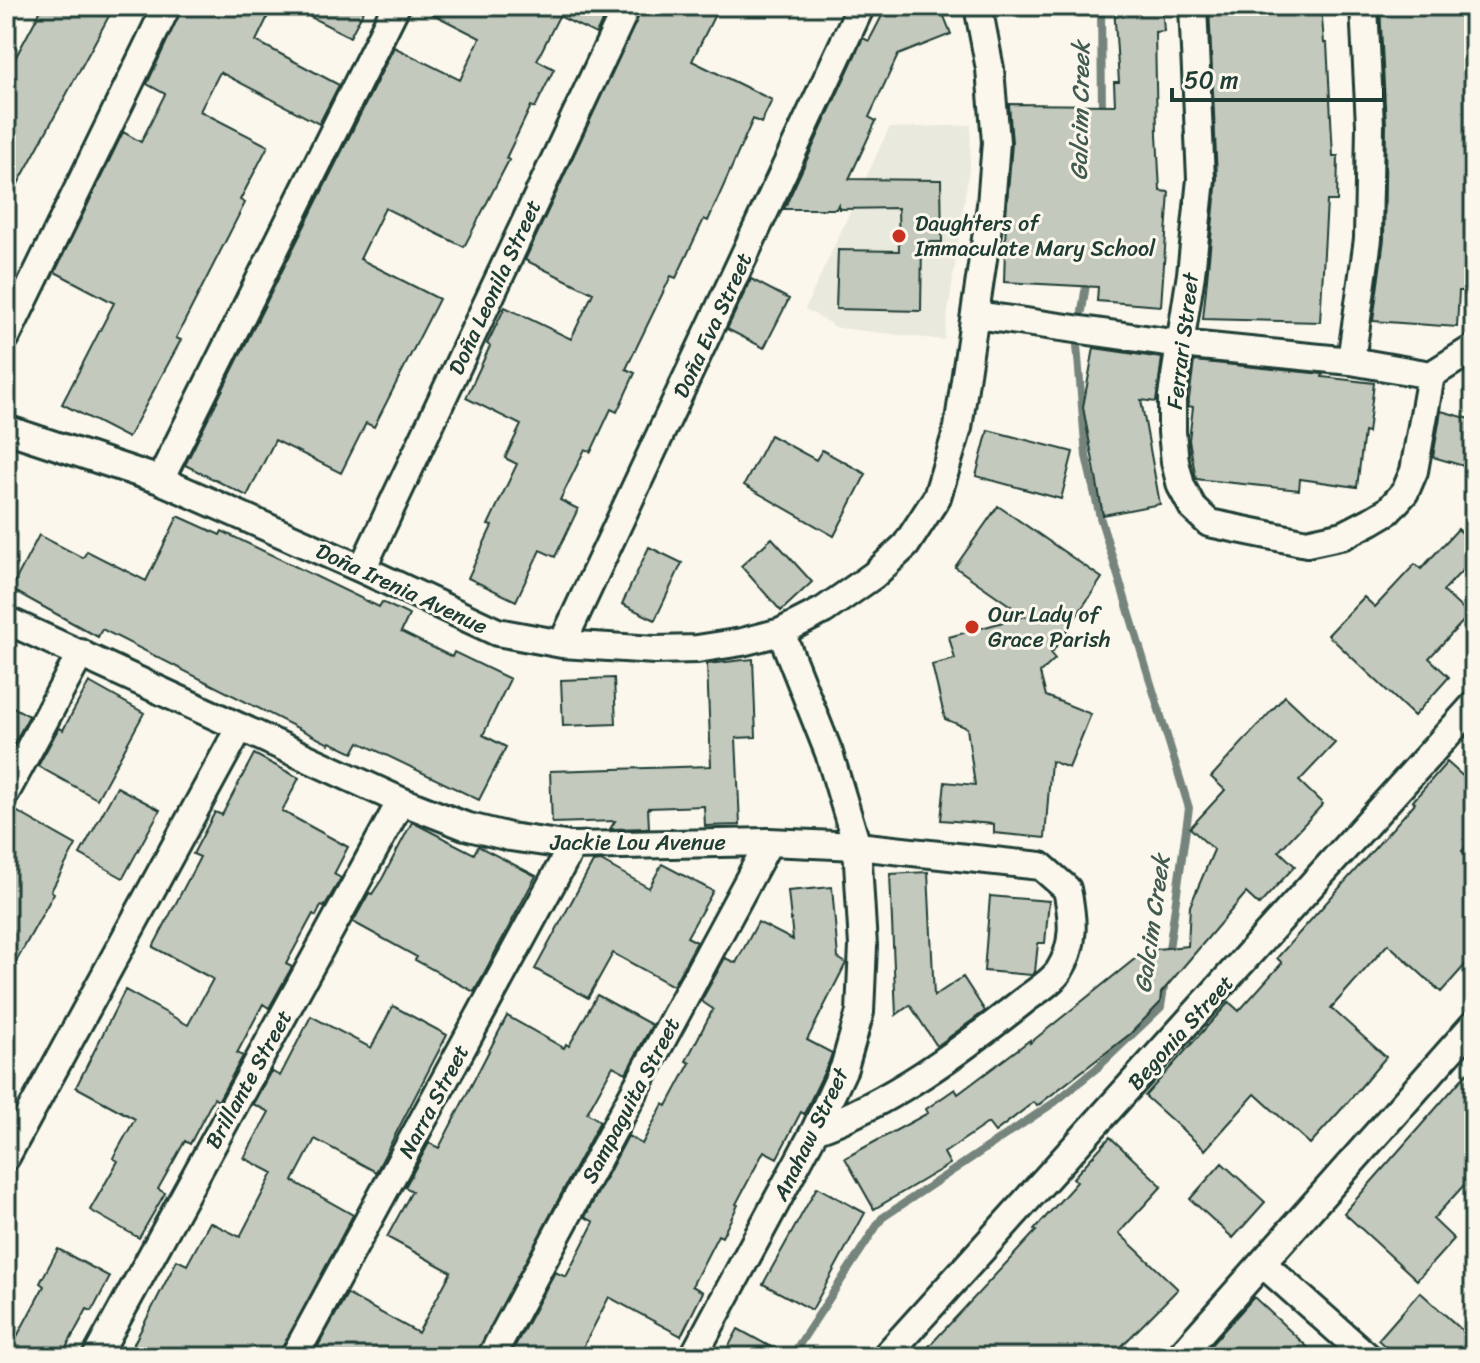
<svg xmlns="http://www.w3.org/2000/svg" width="1480" height="1363" viewBox="0 0 1480 1363" font-family="Sriracha,sans-serif">
  <style>
    .built { fill: #eae9de }
    .lines { fill: none; stroke-linecap: round; stroke-linejoin: round }
    .stream { stroke: #74847b; stroke-width: 8 }
    .building { fill: #c4c9be; stroke: #1f3d34; stroke-width: 2 }
    .street-casing { stroke: #1f3d34; stroke-width: 32 }
    .street { stroke: #fbf7ec; stroke-width: 26 }
    .poi-dot { fill: #c8321e; stroke: #fbf7ec; stroke-width: 3 }
    .labels { text-anchor: middle; stroke-width: 6; stroke-linejoin: round; paint-order: stroke }
    .poi-label { font-size: 22px; fill: #1f3d34; stroke: #fbf7ec; text-anchor: start }
    .street-label { font-size: 22px; fill: #1f3d34; stroke: #fbf7ec }
    .water-label { font-size: 24px; font-style: italic; fill: #425b52; stroke: #fbf7ec }
  </style>
  <rect width="100%" height="100%" fill="#fbf7ec"/>
  <filter id="ink" filterUnits="userSpaceOnUse"><feTurbulence type="fractalNoise" baseFrequency=".0125" numOctaves="2"/><feDisplacementMap in="SourceGraphic" scale="16" xChannelSelector="R" yChannelSelector="G"/><feConvolveMatrix kernelMatrix="1 2 1 2 8 2 1 2 1" color-interpolation-filters="sRGB"/></filter>
  <g filter="url(#ink)">
    <path class="built" d="M971,125L970,163L944,340L838,328L805,309L889,128Z"/>
    <g class="lines">
      <path class="stream" d="M1101,6L1102,113
        M1082,311L1087,278
        M1077,345L1086,456L1100,517L1189,808L1168,956
        M791,1357L882,1218L1055,1102L1097,1068L1161,1007L1165,981"/>
    </g>
    <path class="building" d="M43,6H90L109,16L6,206V58L13,62Z
      M183,6H273L256,41L339,85L319,124L220,72L200,111L268,146L240,200L245,203L176,338L181,340L128,438L62,404L114,303L55,272L123,132L141,142L165,94L147,84Z
      M289,6H366L350,37Z
      M417,6H609L596,34L559,16L537,60L554,69L535,108L531,106L506,158L509,160L464,247L385,208L360,259L439,299L374,427L366,423L341,473L275,440L247,496L185,465L394,47L460,80L480,38Z
      M643,6H719L692,61L772,100L761,123L753,119L708,221L704,219L676,278L671,276L626,369L635,373L617,412L611,409L591,452L585,449L560,500L578,509L555,557L540,550L516,601L468,578L492,526L488,525L517,464L505,458L521,425L466,398L490,346L487,344L505,307L571,339L593,293L525,260Z
      M887,6H940L951,34L898,55L869,117L876,121L849,179L941,180L942,242H922L921,311L836,309L838,250L899,251L898,208L839,209V203L836,209H784L863,38L869,41Z
      M1114,6H1162L1164,31L1155,32L1157,135L1160,191L1169,192L1161,306L1097,301L1098,287L1004,282L1006,216L1012,143L1009,104L1115,105L1114,82H1119Z
      M1209,6H1321L1324,43H1327L1333,156H1338L1337,201H1327L1320,322L1203,319L1217,178Z
      M1380,6H1474V291H1459L1457,327L1373,321L1384,239L1386,125Z
      M751,279L789,299L764,348L727,329Z
      M1094,348L1162,358L1156,402L1141,400L1160,504L1103,515L1083,407Z
      M1194,361L1323,374L1322,377L1374,383L1368,433L1364,432L1357,487L1300,479L1299,490L1196,479L1189,440L1193,407L1188,406Z
      M1441,411L1474,420V469L1433,457Z
      M988,430L1073,452L1061,499L976,476Z
      M770,435L816,460L822,450L866,474L834,536L744,485Z
      M998,506L1102,578L1051,654L1055,659L1040,673L1046,696L1091,714L1069,768L1051,761L1045,838L994,833V824L941,820L945,782L975,785L967,728L945,719L932,665L955,659L949,637L1025,616L955,567Z
      M178,516L220,535L222,531L379,607L382,602L409,615L401,632L452,657L454,652L510,679L483,735L506,747L479,800L359,742L353,753L330,742L329,744L102,629L98,637L11,589L39,535L83,558L87,551L146,581Z
      M1458,529L1474,544V558L1443,591L1469,615L1429,658L1449,677L1414,716L1328,635L1364,597L1375,607L1415,564L1421,569Z
      M772,538L812,582L781,611L741,566Z
      M649,547L682,563L655,620L622,604Z
      M753,659L756,737L736,738L740,825L705,826L704,806L648,808L649,828L610,829L615,821L552,823L550,771L711,766L707,664Z
      M614,678L616,724L563,726L561,680Z
      M89,682L144,713L97,799L38,766L57,731L60,728L63,730Z
      M1285,696L1335,743L1299,781L1323,804L1279,851L1295,866L1259,905L1246,893L1161,993L1160,1003L1130,1034L1037,1106L1034,1102L995,1132L988,1123L944,1153L950,1164L874,1209L845,1158L928,1113L926,1109L955,1089L958,1094L1030,1040V1043L1146,950L1188,946L1190,906L1214,850L1190,828L1225,790L1211,777Z
      M6,703L29,716L10,751L6,748Z
      M254,754L299,778L282,811L348,847L334,874L341,878L324,907L321,906L316,916L313,914L286,964L292,967L269,1008L263,1004L237,1053L243,1056L218,1101L214,1098L190,1144L185,1141L158,1189L165,1193L139,1238L90,1210L118,1161L113,1158L135,1119L76,1087L125,990L188,1025L213,979L153,947L200,857L193,854L215,812L222,815Z
      M1447,762L1474,786V838L1462,851L1474,862V955L1441,992L1388,944L1331,1008L1386,1057L1348,1102L1310,1144L1255,1094L1205,1150L1145,1096L1229,1002L1239,1011L1282,963L1277,958L1415,803L1413,801Z
      M117,787L160,810L123,878L80,854Z
      M9,807L76,845L51,891L54,893L6,980V808Z
      M412,822L474,854L478,846L536,876L474,992L415,960L417,957L353,922L369,893L372,894L382,879Z
      M601,861L649,888L662,864L713,891L687,937L697,942L673,986L613,953L588,998L535,969L593,862Z
      M928,872L934,996L963,977L985,1011L937,1046L910,1005L896,1015L890,874Z
      M832,887L838,958L846,963L807,1040L832,1053L829,1062L804,1114L801,1112L777,1158L764,1151L736,1204L738,1205L722,1237L718,1235L692,1286L703,1292L681,1336L609,1297L578,1357H509L555,1272L566,1277L594,1222L585,1217L628,1136L642,1144L663,1104L667,1106L690,1063L686,1061L713,1009L701,1001L725,958L736,963L758,922L793,940L788,891Z
      M990,896L1049,901L1045,943H1038L1035,972L1032,975L984,971Z
      M597,995L652,1025L626,1073L613,1066L587,1113L600,1121L475,1357H312L347,1294L418,1333L451,1272L387,1237L412,1191L405,1187L429,1143L439,1148L507,1016L564,1048L566,1044L569,1046Z
      M393,1006L447,1035L376,1172L315,1139L293,1181L353,1215L278,1357H127L177,1260L187,1265L210,1222L240,1237L273,1173L244,1158L269,1112L253,1104L271,1071L280,1076L311,1016L371,1048Z
      M1474,1065V1174L1433,1219L1454,1239L1417,1280L1344,1213Z
      M1110,1137L1162,1186L1119,1233L1178,1289L1111,1357H919L1036,1231L1034,1230L1077,1182L1073,1178Z
      M1222,1163L1265,1202L1233,1238L1190,1199Z
      M817,1187L865,1213L812,1310L763,1284Z
      M58,1249L110,1277L92,1311L87,1309L61,1357H6L44,1286L40,1283Z
      M1420,1292L1474,1341V1357H1397L1378,1340Z
      M1254,1297L1318,1357H1200Z
      M738,1329L789,1357H723Z"/>
    <g class="lines">
      <defs>
        <path id="street" d="M1193,6L1201,179L1191,274L1172,396V432L1175,462L1181,486L1193,508L1209,523L1307,543L1344,535L1371,521L1388,511L1405,492L1414,471L1431,375
          M976,315L1180,344L1351,361L1431,375L1474,348
          M6,337L167,6
          M1351,361L1368,239L1370,125L1364,6
          M6,429L160,480L362,569L497,632L562,644L655,650L697,649L742,642L781,632L824,610L874,575L906,545L937,497L958,428L991,205L996,142L990,69L978,6
          M160,480L396,6
          M362,569L627,6
          M6,620L401,801L465,826L510,837L572,846L769,842L857,846L1041,866L1067,889C1073,918 1076,944 1059,971C1051,983 1033,993 1022,1002C959,1052 891,1103 815,1130
          M562,644L861,6
          M6,792L81,653
          M6,1157L240,727
          M1263,1264L1368,1357
          M96,1357L401,801
          M294,1357L572,846
          M491,1357L769,842
          M693,1357L815,1130L844,1068L860,1012L863,946L857,846L829,753L781,632
          M885,1357L1474,705
          M1179,1357L1474,1024"/>
      </defs>
      <use href="#street" class="street-casing"/>
      <use href="#street" class="street"/>
    </g>
  </g>
  <g class="poi-dot">
    <circle cx="899" cy="236" r="8"/>
    <circle cx="972" cy="627" r="8"/>
  </g>
  <g class="labels">
    <g class="poi-label">
      <text x="915" y="231">Daughters of<tspan x="915" dy="25">Immaculate Mary School</tspan></text>
      <text x="988" y="622">Our Lady of<tspan x="988" dy="25">Grace Parish</tspan></text>
    </g>
    <g class="street-label">
      <text transform="translate(494 287) rotate(-65)" y="8">Doña Leonila Street</text>
      <text transform="translate(712 325) rotate(-65)" y="8">Doña Eva Street</text>
      <text transform="translate(1182 341) rotate(-83)" y="8">Ferrari Street</text>
      <text transform="translate(402 588) rotate(25)" y="8">Doña Irenia Avenue</text>
      <text x="638" y="850">Jackie Lou Avenue</text>
      <text transform="translate(1180 1032) rotate(-48)" y="8">Begonia Street</text>
      <text transform="translate(248 1079) rotate(-61)" y="8">Brillante Street</text>
      <text transform="translate(630 1100) rotate(-62)" y="8">Sampaguita Street</text>
      <text transform="translate(433 1101) rotate(-62)" y="8">Narra Street</text>
      <text transform="translate(810 1134) rotate(-64)" y="8">Anahaw Street</text>
    </g>
    <g class="water-label">
      <text transform="translate(1080 111) rotate(-89)" y="8">Galcim Creek</text>
      <text transform="translate(1152 924) rotate(-82)" y="8">Galcim Creek</text>
    </g>
  </g>
  <rect width="1480" height="1363" fill="none" stroke="#fbf7ec" stroke-width="32"/>
  <rect x="16" y="16" width="1448" height="1331" fill="none" stroke="#1f3d34" stroke-width="3" filter="url(#ink)"/>
  <path d="M1172 88v12h212v-12" fill="none" stroke="#1f3d34" stroke-width="4"/>
  <text x="1184" y="88" font-size="24" fill="#1f3d34" stroke="#fbf7ec" stroke-width="6" paint-order="stroke">50 m</text>
</svg>
